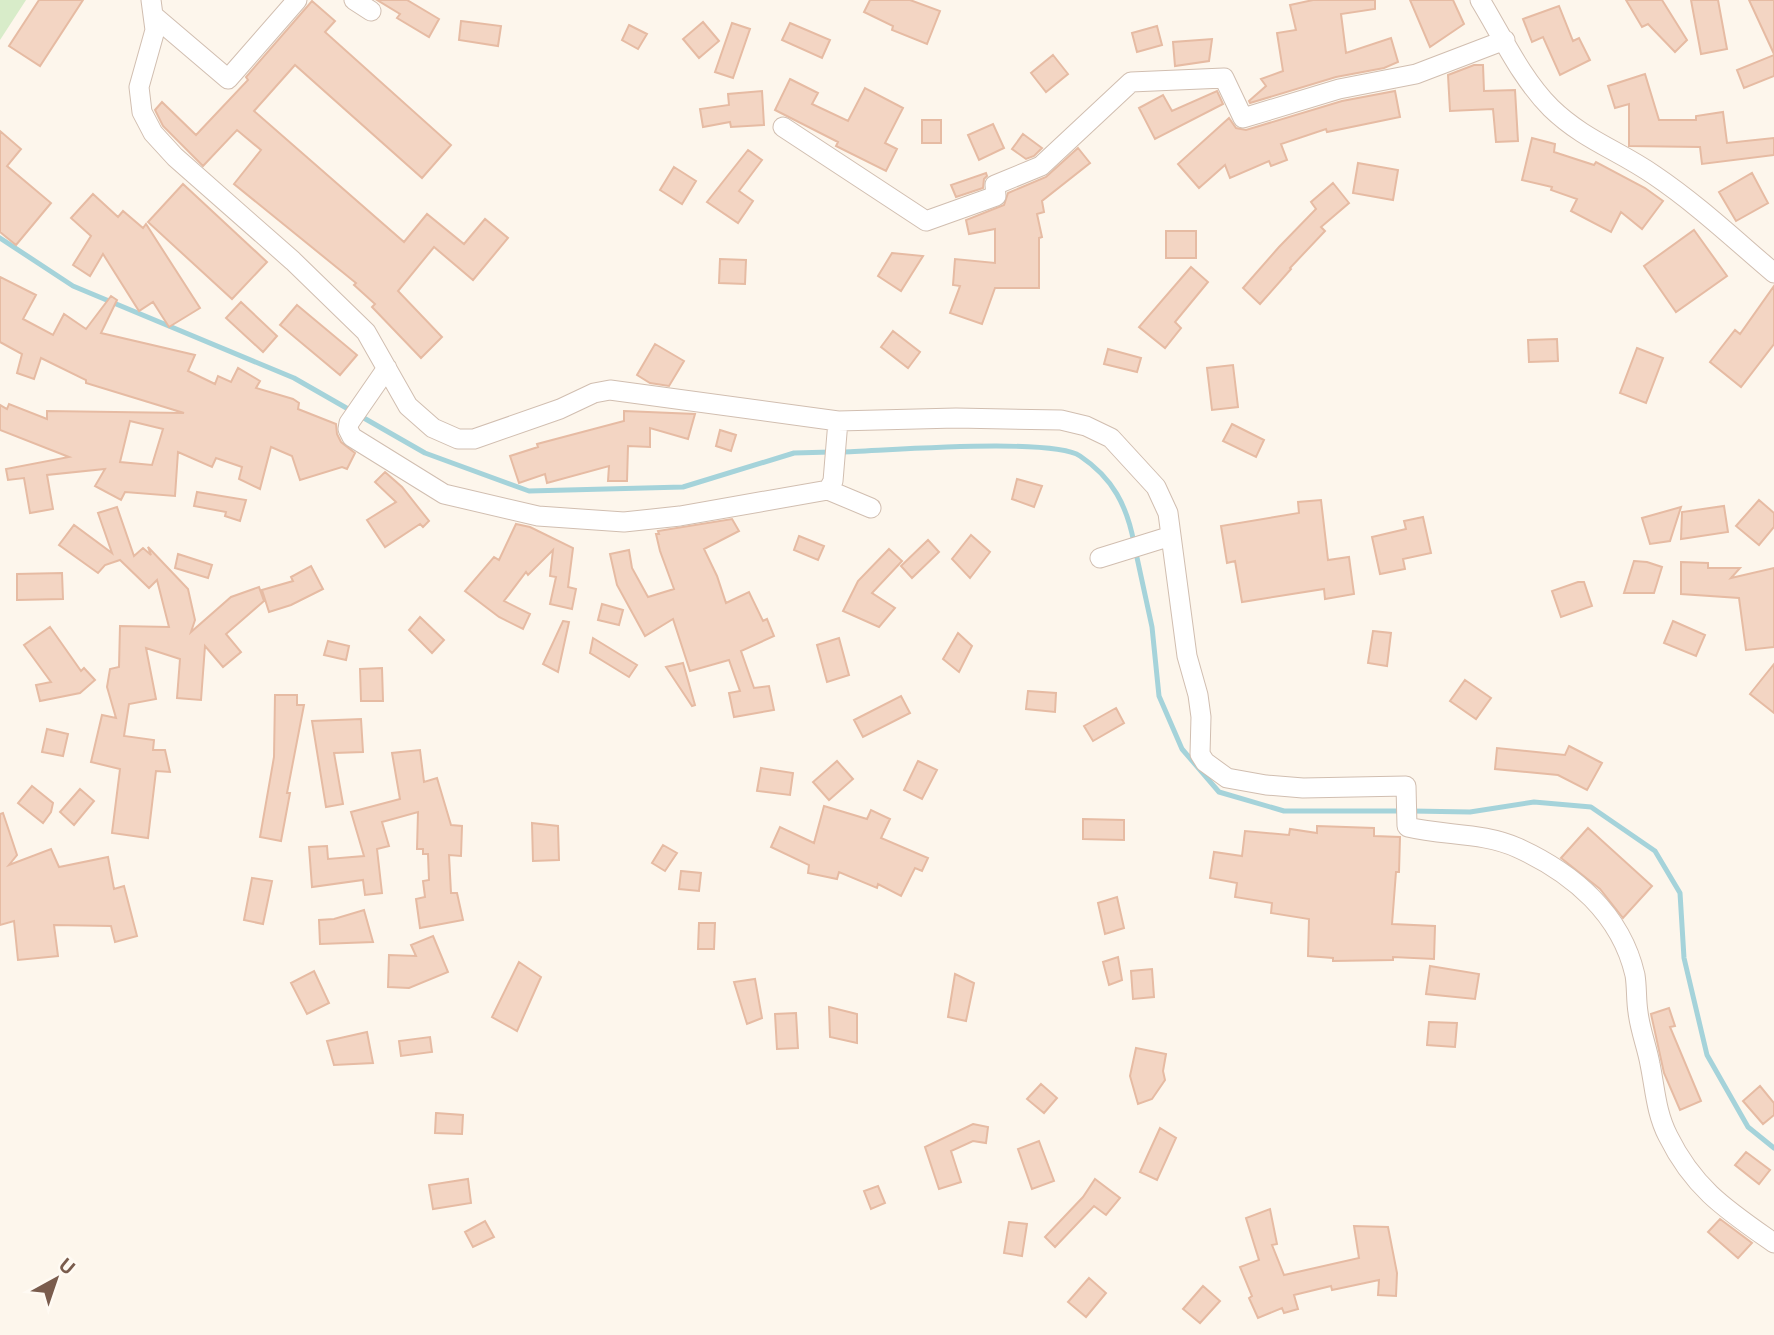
<svg xmlns="http://www.w3.org/2000/svg" width="1774" height="1335" viewBox="0 0 1774 1335" font-family="'Public Sans',sans-serif">
  <style>
    .green { fill: #d8ecc9 }
    .lines { fill: none; stroke-linecap: round; stroke-linejoin: round }
    .stream { stroke: #a5d3da; stroke-width: 5 }
    .building { fill: #f3d5c3; stroke: #e6bba3; stroke-width: 2; fill-rule: evenodd }
    .minor-casing { stroke: #d1beb0; stroke-width: 21 }
    .minor { stroke: #fff; stroke-width: 19 }
  </style>
  <rect width="100%" height="100%" fill="#fdf6ec"/>
  <path class="green" d="M0,0H26L0,40Z"/>
  <g class="lines">
    <path class="stream" d="M0,238L73,286L294,378L425,453L529,491L683,487L794,453L831,452
      M841,452C883,451 1052,437 1080,456C1113,478 1127,506 1134,543
      M1136,553L1152,627L1159,696L1182,749L1219,792L1284,811H1402
      M1412,811L1470,812L1534,802L1591,807L1655,851L1680,893L1684,958L1707,1055L1748,1127L1774,1148"/>
  </g>
  <path class="building" d="M39,0H83L40,66L9,46Z
    M377,0H407L439,19L429,37L397,18L400,14Z
    M870,0H910L940,11L927,44L892,30L893,26L864,12Z
    M1313,0H1375V9L1341,14L1346,53L1391,38L1398,62L1384,68L1336,77L1250,103L1249,101L1266,86L1261,79L1283,71L1277,33L1296,30L1290,5Z
    M1410,0H1453L1464,24L1430,47Z
    M1626,0H1662L1687,40L1675,52L1648,24L1642,27Z
    M1691,0H1718L1727,49L1701,54Z
    M1749,0H1774V54Z
    M312,1L335,21L325,32L451,145L422,178L295,65L254,111L404,242L427,214L464,244L485,219L508,238L473,280L434,247L398,291L442,337L421,358L372,307L375,304L354,285L356,283L234,184L261,150L237,130L203,166L163,126L155,110L162,102L196,135L248,80L246,77Z
    M1559,6L1573,41L1579,38L1590,60L1560,75L1543,37L1532,42L1523,19Z
    M461,21L501,26L498,46L459,40Z
    M703,22L719,41L699,58L683,39Z
    M732,23L750,29L733,78L715,72Z
    M790,23L830,40L822,58L782,40Z
    M629,25L647,34L638,49L622,40Z
    M1157,26L1162,45L1137,52L1132,33Z
    M1212,39L1209,61L1175,66L1173,42Z
    M1053,55L1068,74L1046,92L1031,73Z
    M1774,55V76L1744,88L1737,70Z
    M1474,65H1483L1484,91L1515,90L1518,141L1496,142L1493,109L1450,111L1448,75Z
    M1645,74L1659,120H1696V116L1723,112L1727,143L1774,138V155L1702,164L1700,147L1629,146V104L1615,108L1608,86Z
    M790,79L818,93L812,104L848,121L865,88L903,108L885,143L897,149L886,171L836,146L838,142L775,110Z
    M762,91L764,125L731,127L730,122L703,127L700,109L729,105L728,94Z
    M1217,91L1223,104L1155,139L1139,108L1163,95L1172,111Z
    M1395,91L1400,117L1327,132L1326,129L1281,144L1287,160L1271,166L1269,161L1230,178L1225,165L1199,188L1178,164L1229,118L1236,128L1246,130L1342,101Z
    M922,120H941V143H922Z
    M993,124L1004,148L979,160L968,135Z
    M0,131L21,149L7,166L51,203L16,245L0,232Z
    M1023,134L1042,148L1034,156L1026,159L1012,149Z
    M1532,138L1555,144L1554,152L1594,165L1596,162L1645,188L1663,201L1642,229L1621,212L1611,232L1571,211L1577,199L1551,190L1552,187L1522,180Z
    M1078,148L1090,163L1042,201L1044,212L1037,214L1042,237L1039,238V288H995L982,324L950,313L960,286L953,285L955,259L995,263V229L969,234L966,220L1004,205L1008,193L1046,177Z
    M748,150L762,160L739,191L753,201L738,223L707,202Z
    M1358,163L1398,170L1393,200L1353,193Z
    M674,167L696,181L682,204L660,190Z
    M986,173L987,176L984,179L983,188L956,197L951,185Z
    M1752,173L1768,203L1736,221L1719,192Z
    M1333,183L1349,203L1321,227L1325,231L1290,268L1291,269L1260,304L1243,288L1279,247L1316,209L1311,202Z
    M183,184L267,262L232,299L148,222Z
    M93,194L118,217L123,211L143,228L146,224L200,308L169,327L153,302L139,311L103,254L90,276L73,265L91,236L71,218Z
    M1694,230L1727,276L1676,312L1644,266Z
    M1166,231H1196V258H1166Z
    M892,253L923,256L901,291L878,276Z
    M720,259L746,260L745,284L719,283Z
    M1191,267L1208,282L1175,322L1181,328L1165,348L1139,327Z
    M0,277L36,295L23,319L53,335L64,314L86,329L111,296L117,300L101,333L195,355L188,371L215,384L218,376L231,382L238,368L260,381L256,388L293,399L299,403L298,409L336,424L337,434L341,442L355,453L347,469L342,467L300,480L292,456L271,447L260,489L239,479L242,467L216,458L212,467L178,452L175,496L125,492L121,500L95,486L105,469L47,475L53,509L30,513L24,478L8,480L6,469L69,457L0,430V405L7,409L9,404L47,419V411L184,413L86,383V380L41,358L34,379L17,373L22,354L0,342ZM130,421L163,429L152,465L120,462Z
    M1774,286V344L1741,387L1710,362L1735,330L1740,334Z
    M241,302L277,336L263,352L226,318Z
    M297,305L357,355L340,375L280,325Z
    M893,331L920,352L908,368L881,347Z
    M1557,339L1558,361L1529,362L1528,340Z
    M655,344L684,361L669,386L650,383L637,375Z
    M1637,348L1663,358L1646,403L1620,393Z
    M1108,349L1141,358L1137,372L1104,364Z
    M1233,365L1238,407L1212,410L1207,368Z
    M624,411L695,414L688,439L650,428V447L628,446L627,481H608L609,466L547,483L545,474L519,483L510,456L538,447L537,444L624,421Z
    M1232,424L1264,440L1256,457L1223,441Z
    M720,430L736,435L731,451L716,446Z
    M385,472L402,487L429,521L423,527L420,524L385,547L367,520L396,502L375,482Z
    M1017,479L1042,486L1034,507L1012,499Z
    M197,492L246,500L240,521L225,516L226,512L194,506Z
    M1321,500L1328,560L1349,557L1354,594L1325,599L1324,589L1242,602L1235,561L1227,563L1221,526L1299,513L1298,502Z
    M1759,500L1774,513V527L1759,545L1736,526Z
    M1724,506L1728,532L1681,539L1682,512Z
    M117,507L134,556L143,548L151,555L148,547L188,589L195,620L191,632L231,597L259,587L264,601L226,634L241,652L223,667L205,646L201,700L177,698L180,659L146,648L156,699L129,704L124,736L154,740L153,750H165L170,772L156,771L148,838L112,833L120,769L91,762L102,715L116,718L107,687L110,669L119,667L120,626L169,627L157,580L149,588L120,560L105,565L98,573L59,545L74,525L112,553L98,513Z
    M1681,507L1670,541L1650,544L1642,518Z
    M1423,517L1431,553L1403,559L1405,569L1380,574L1372,537L1406,529L1404,521Z
    M732,519L739,531L704,549L717,576L726,603L749,592L763,621L767,619L774,636L741,651L754,688L769,686L774,710L734,717L729,693L740,691L729,660L690,671L673,619L645,636L617,585L610,554L629,550L632,568L648,597L674,589L660,551L656,534H659L658,531Z
    M516,524L530,527L573,548L568,587L576,589L572,609L550,604L556,577L550,576L553,550L528,575L526,572L504,601L530,614L523,629L499,617L465,591L494,557L499,560Z
    M971,535L990,552L970,578L952,559Z
    M799,536L824,546L818,560L794,550Z
    M928,540L939,552L912,578L901,566Z
    M889,549L902,561L872,593L895,608L879,627L843,611L858,581Z
    M178,554L212,565L208,578L175,568Z
    M1634,561L1647,562L1662,567L1654,593H1624Z
    M1681,562L1708,563V568H1740L1731,578L1774,568V647L1746,650L1739,598L1681,594Z
    M311,566L323,589L291,605L269,612L262,590L293,581L291,577Z
    M62,573L63,599L17,600V574Z
    M1578,582H1584L1592,606L1561,617L1552,591Z
    M602,604L623,610L619,625L598,620Z
    M420,617L444,640L432,653L409,630Z
    M563,621L569,622L558,672L543,664Z
    M1673,621L1705,635L1696,656L1664,643Z
    M50,627L81,671L84,668L95,680L80,693L40,701L36,685L51,682L24,645Z
    M1373,631L1391,633L1387,666L1368,663Z
    M958,633L972,646L959,672L943,659Z
    M593,638L637,665L629,677L590,653Z
    M839,638L849,675L827,682L817,645Z
    M328,641L349,646L346,660L324,655Z
    M683,663L695,705L692,706L666,667Z
    M1774,664V713L1750,694Z
    M382,668L383,701H361L360,669Z
    M1465,680L1491,698L1476,719L1450,701Z
    M1028,691L1056,693L1055,712L1026,709Z
    M275,695H297V705H304L287,793H290L281,841L260,837L274,757Z
    M901,696L910,713L863,737L854,720Z
    M1116,708L1124,723L1093,741L1084,726Z
    M361,719L363,752L334,753L343,804L326,807L312,721Z
    M47,729L68,734L63,756L42,752Z
    M1569,746L1602,763L1587,790L1558,775L1495,769L1497,748L1565,755Z
    M420,750L424,782L437,778L451,825L462,826L461,856L449,855L451,893H457L463,920L420,928L416,899L425,897L423,881L429,880L428,854H423V849H417L418,812L382,822L389,846L377,849L382,893L365,895L363,880L312,887L309,847L327,846L328,859L364,856L351,812L400,799L392,753Z
    M837,761L853,779L829,800L813,782Z
    M918,761L937,770L922,799L904,790Z
    M761,768L793,773L790,795L757,791Z
    M32,786L53,803L51,812L43,823L18,803Z
    M80,789L94,801L74,825L60,812Z
    M824,806L867,819L871,810L890,819L881,838L928,858L922,871L915,868L901,896L878,884L877,888L839,872L837,879L808,873L809,865L771,847L780,827L814,843Z
    M3,813L17,855L9,865L51,849L59,867L108,857L114,889L124,886L137,936L115,942L111,926L54,925L58,956L18,960L14,921L0,925V814Z
    M1083,819L1124,820V840L1083,839Z
    M532,823L558,826L559,860L533,861Z
    M1317,826L1374,828V836L1400,837L1399,872H1396L1392,924L1435,926L1434,959L1393,957V960L1333,961V958L1308,956L1309,919L1271,913L1272,903L1235,897L1237,883L1210,878L1214,852L1242,856L1245,831L1289,835L1290,829L1317,833Z
    M1588,828L1652,886L1623,918L1600,889L1561,858Z
    M663,845L677,853L665,871L652,863Z
    M681,871L701,873L699,891L679,889Z
    M252,878L272,881L263,924L244,920Z
    M1117,897L1124,928L1105,934L1098,903Z
    M364,910L373,942L320,944L319,920L334,919Z
    M699,923H715L714,949H698Z
    M433,936L448,972L409,988L388,987L389,955L416,956L411,945Z
    M1118,957L1122,980L1109,985L1103,962Z
    M519,962L541,977L517,1031L492,1017Z
    M1430,966L1479,974L1475,999L1426,994Z
    M1152,969L1154,997L1133,999L1131,971Z
    M314,971L329,1003L307,1014L291,983Z
    M955,974L974,983L966,1021L948,1017Z
    M755,979L762,1018L747,1024L734,982Z
    M829,1007L857,1014V1043L830,1037Z
    M1669,1008L1675,1026L1670,1027L1701,1101L1680,1110L1664,1073L1651,1014Z
    M796,1013L798,1048L777,1049L775,1014Z
    M1429,1022L1457,1023L1455,1047L1427,1045Z
    M367,1032L373,1063L334,1065L327,1041Z
    M430,1037L432,1052L401,1056L399,1041Z
    M1136,1048L1166,1054L1163,1071L1165,1080L1152,1099L1138,1104L1130,1076Z
    M1041,1084L1057,1098L1044,1113L1027,1099Z
    M1760,1086L1774,1103V1115L1763,1124L1743,1101Z
    M436,1113L463,1115L462,1134L435,1133Z
    M973,1124L988,1127L986,1143L973,1141L951,1151L961,1182L939,1189L925,1147Z
    M1160,1128L1176,1138L1157,1180L1140,1172Z
    M1039,1141L1054,1181L1032,1189L1018,1149Z
    M1746,1152L1770,1170L1759,1184L1735,1165Z
    M468,1179L471,1203L433,1209L429,1185Z
    M1095,1179L1120,1198L1106,1215L1094,1206L1055,1247L1045,1237L1083,1197Z
    M878,1186L885,1203L871,1209L864,1191Z
    M1270,1209L1277,1244L1272,1245L1284,1275L1359,1258L1354,1226L1388,1227L1397,1273L1396,1296L1378,1295L1379,1280L1332,1290L1331,1286L1294,1295L1298,1309L1284,1313L1282,1308L1258,1318L1249,1298L1252,1296L1240,1267L1259,1260L1246,1218Z
    M1720,1219L1752,1243L1738,1258L1708,1232Z
    M485,1221L494,1237L473,1247L465,1232Z
    M1009,1222L1027,1224L1022,1256L1004,1253Z
    M1089,1278L1106,1293L1086,1317L1068,1302Z
    M1203,1286L1220,1301L1200,1323L1183,1309Z"/>
  <g class="lines">
    <defs>
      <path id="minor" d="M151,0L155,30L139,87L142,112L153,133L175,157L293,261L366,332L408,406L433,428L458,439H474L560,409L594,393L610,390L838,421L956,418L1061,420L1086,426L1111,438L1156,487L1168,513L1187,656L1198,695L1201,717L1200,754L1205,762L1227,778L1266,785L1303,788L1406,786L1407,826L1408,827C1444,836 1483,832 1518,848C1573,873 1621,914 1635,975C1637,987 1636,1000 1638,1012C1640,1030 1647,1047 1650,1064C1655,1088 1656,1113 1668,1136C1694,1189 1727,1210 1774,1243
        M354,0L371,11
        M1480,0C1502,36 1521,78 1551,108C1584,140 1618,150 1654,175C1697,204 1734,239 1774,273
        M154,16L228,79L297,0
        M783,127L926,221L996,196L995,185L1041,166L1131,82L1224,78L1243,118L1339,89L1416,74L1505,40
        M387,368L349,423L348,429L352,437L444,494L538,516L624,522L680,516L828,490L833,481L838,421
        M828,490L871,508
        M1100,558L1171,536"/>
    </defs>
    <use href="#minor" class="minor-casing"/>
    <use href="#minor" class="minor"/>
  </g>
  <g transform="translate(56 1279) rotate(40)" stroke="#fffaf3" stroke-width="5" paint-order="stroke">
  <path d="M0-5L12 26L0 18L-12 26Z" fill="#7a5c4d"/>
  <text y="-10" font-size="19" font-weight="bold" text-anchor="middle" fill="#7a5c4d">U</text>
  </g>
</svg>
